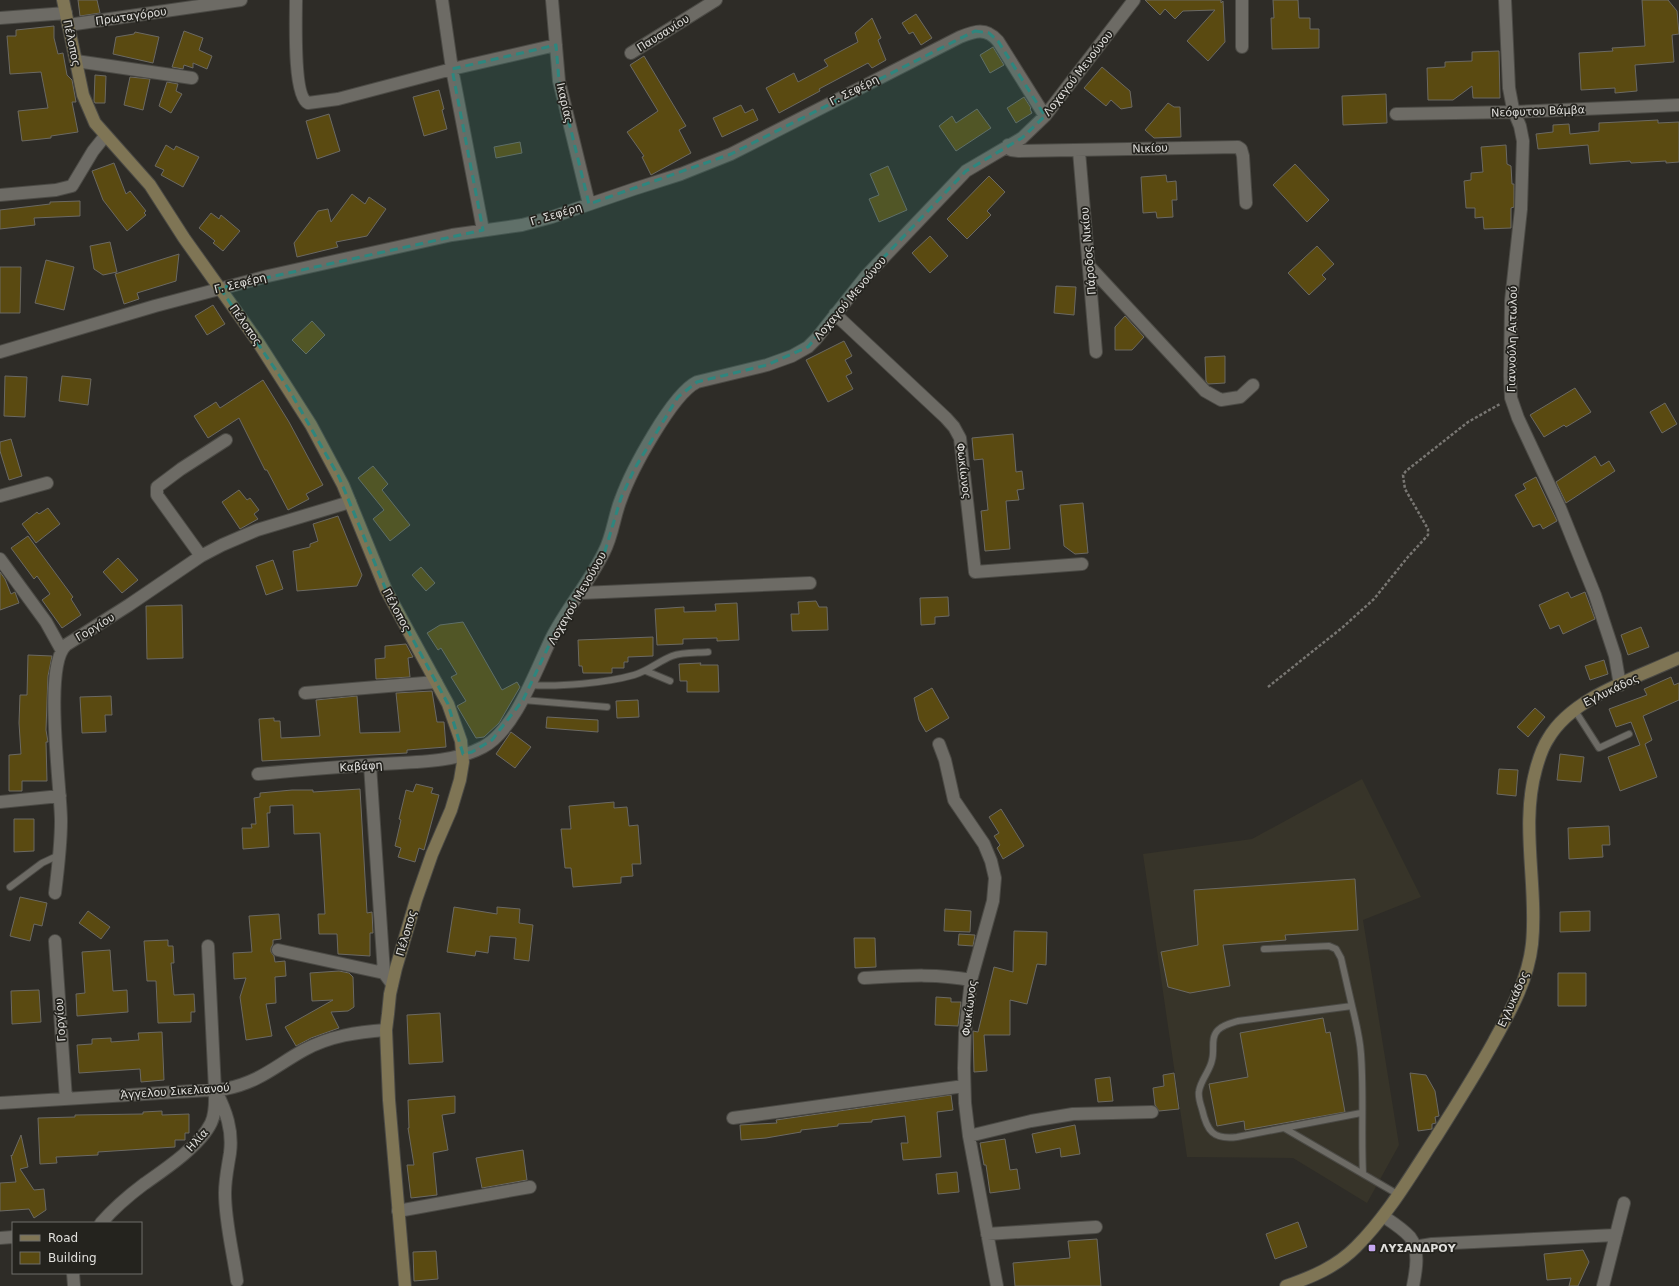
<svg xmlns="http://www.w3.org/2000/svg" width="1679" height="1286" viewBox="0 0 1679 1286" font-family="'DejaVu Sans',sans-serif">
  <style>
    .built { fill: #373429 }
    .building { fill: #5a4a11; stroke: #6b6963 }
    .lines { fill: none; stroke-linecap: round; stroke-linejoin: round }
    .lane-casing { stroke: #4b4a45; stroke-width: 8 }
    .street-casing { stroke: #4b4a45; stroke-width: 14 }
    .secondary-casing { stroke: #4b4a45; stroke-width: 14 }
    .path { stroke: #787672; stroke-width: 2.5; stroke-dasharray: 3 2; stroke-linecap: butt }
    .lane { stroke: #6d6b65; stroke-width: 6 }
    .street { stroke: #6d6b65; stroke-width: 12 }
    .secondary { stroke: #7f7555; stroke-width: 12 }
    .marked { fill: #2e867e; fill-opacity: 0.2; stroke: #2e867e; stroke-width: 3; stroke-dasharray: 8 5; stroke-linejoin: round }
    .poi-dot { fill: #c5a7f1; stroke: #24231e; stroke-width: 1.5 }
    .labels { text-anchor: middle; stroke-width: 3.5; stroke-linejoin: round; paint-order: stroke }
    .street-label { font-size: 11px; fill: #e0dfdc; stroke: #24231e }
    .poi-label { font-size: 11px; font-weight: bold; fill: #e0dfdc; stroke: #24231e; text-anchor: start }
  </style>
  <rect width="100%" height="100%" fill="#2e2c27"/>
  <path class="built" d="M1362,779L1421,897L1363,920L1399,1145L1367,1203L1293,1158L1187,1157L1143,854L1252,839Z"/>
  <path class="building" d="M78,0H97L100,13L80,16Z
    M1145,0H1221V3L1223,1L1225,42L1208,61L1187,41L1215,10L1183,11L1175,19L1165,9L1160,15Z
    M1273,0H1298L1299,18H1310V29H1319V48L1272,49L1271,18H1274Z
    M1642,0H1668L1677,11L1679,34L1672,35L1674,62L1635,65L1637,91L1615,93V88L1581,90L1579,53L1613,51L1612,48L1645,46Z
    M916,14L932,38L921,45L913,32L909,34L902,23Z
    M872,18L881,38L878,40L886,60L872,68L868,63L819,89L820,91L779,113L766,88L794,73L798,82L828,66L824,60L858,42L855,33Z
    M54,26V38L58,54L63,53L67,75L72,80L76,102H72L78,132L51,136V138L22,141L18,111L48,108L41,72L10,74L7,36H16V30Z
    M184,31L203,38L199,50L212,56L207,69L193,63V68L184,65L183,69L172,67Z
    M135,32L159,37L153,63L113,54L116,37L134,34Z
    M993,47L1004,65L990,73L980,55Z
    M1499,51L1500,98H1473L1472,86L1453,100H1428L1427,68L1445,67V62L1472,61V52Z
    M644,56L686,126L679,130L691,153L651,175L642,157L644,156L627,132L658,111L630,65Z
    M1102,67L1130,91L1132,107L1121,109L1111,100L1106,106L1084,88Z
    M95,75L106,76L105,103H95L94,101Z
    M130,77L150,79L143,110L124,105Z
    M167,82L178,84L176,91L182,94L171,113L159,106Z
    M439,90L444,109L442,110L447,129L424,136L413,97Z
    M1386,94L1387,123L1343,125L1342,96Z
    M1024,97L1031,108L1030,109L1032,113L1016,123L1007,108Z
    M1168,103L1174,107H1180L1181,137L1154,138L1145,130Z
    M741,105L745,113L753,109L758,120L722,137L713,118Z
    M977,109L991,128L956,151L939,126L952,116L956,123Z
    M329,114L340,151L317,159L306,121Z
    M1658,120V123L1679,122V162L1666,163V161L1631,163L1630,161L1590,164L1588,145L1538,149L1536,134L1553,132V125L1569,124L1570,134L1599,131V123Z
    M520,142L522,153L496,158L494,147Z
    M166,145L174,150L176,146L199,157L183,187L161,175L164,170L155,166Z
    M1506,145L1507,164L1511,166L1512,184H1514V207L1511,208V228L1484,229L1483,217L1475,218V208H1466L1464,181L1471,180V173L1483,172L1481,147Z
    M114,163L126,194L130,191L146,211L144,213L146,215L127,231L103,200L92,171Z
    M1295,164L1329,200L1307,222L1273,185Z
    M888,166L907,210L879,222L869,199L879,195L870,174Z
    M1166,175L1167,182L1176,181L1177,200H1172L1173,217L1157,218L1156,212L1143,213L1141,177Z
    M989,176L1005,192L987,211L991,215L967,239L947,219Z
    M352,194L365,204L369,197L386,209L367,236L336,242L338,247L297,257L294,243L318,211L328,209L331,222Z
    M80,201V216L34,218L35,225L0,229V210L50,204V202Z
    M211,213L219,219L221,215L240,231L223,251L213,243L215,241L199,228Z
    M930,236L948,256L930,273L912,253Z
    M110,242L117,272L103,275L94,269L90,246Z
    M1317,246L1334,264L1322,275L1326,279L1309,295L1288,273Z
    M179,254L176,281L137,293L139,299L124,304L115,274Z
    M46,260L74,267L64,310L35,303Z
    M0,267H21L20,313H0Z
    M1056,286L1076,287L1074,315L1054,313Z
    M213,305L225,324L207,335L195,316Z
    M1125,316L1144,337L1132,350H1115V327Z
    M312,321L325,335L306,354L292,340Z
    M844,341L852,356L845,360L852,373L846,376L853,389L828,402L806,360Z
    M1225,356V383L1208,384L1206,381L1205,357Z
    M5,376L27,377L25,417L4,416Z
    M62,376L91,379L88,405L59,401Z
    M263,380L289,422L323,485L306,494L309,499L288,510L267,470H265L239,418L208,438L194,416L216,402L220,408Z
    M1575,388L1591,412L1566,427L1564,425L1544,437L1530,415Z
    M1665,403L1677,424L1662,433L1650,412Z
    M1013,434L1016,472L1022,471L1024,489L1017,490L1019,500L1006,501L1010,549L985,551L981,511L988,510L983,459L974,460L972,438Z
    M11,439L22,476L9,480L0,451V442Z
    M1595,456L1601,466L1609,461L1615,471L1566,503L1556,482Z
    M373,466L388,484L382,490L410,525L390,541L373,519L384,510L358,478Z
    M1536,477L1557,521L1543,529L1540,524L1533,527L1515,495L1526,489L1523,484Z
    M239,490L247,500L250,498L259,510L254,514L258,519L240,529L222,502Z
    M1083,503L1088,553L1075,554L1064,546L1060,505Z
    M48,508L60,524L36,543L22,524L37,512L39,514Z
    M338,516L362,575L357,586L297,591L293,551L310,547V544L318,541L313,524Z
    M28,536L73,597L71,599L81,615L62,628L42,600L50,594L37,576L34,579L11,548Z
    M118,558L138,580L122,593L103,572Z
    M273,560L283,589L266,595L256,566Z
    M421,567L435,583L426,591L412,575Z
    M0,572L5,579L11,594L15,592L19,603L0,610Z
    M1568,592L1571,598L1585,592L1595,619L1563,634L1559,625L1550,629L1539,605Z
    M948,597L949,616L935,617V624L921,625L920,598Z
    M816,601L819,607H827L828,630L792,631L791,614H799L798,602Z
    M737,603L739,640L717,641V638L683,639V644L657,645L655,609L684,607V612L716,611L715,604Z
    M182,605L183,658L147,659L146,606Z
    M463,622L502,690L517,682L520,687L499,723L484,737L476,738L457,706L466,701L451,677L457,674L441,648L438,650L427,633L440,625Z
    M1641,627L1649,647L1628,655L1621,635Z
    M653,637V656L628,657V662H624V668H612V673H583L582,666H579L578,640Z
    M406,644L413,657L408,658L410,677L376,679L375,659L385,658V646Z
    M28,655L52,656L48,676L47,701L46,730L48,742H46L47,781H22V791H9V755L21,754L19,723L20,695H27Z
    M1604,660L1608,674L1590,680L1585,666Z
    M701,663L700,665H718L719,692H687V681H680L679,664Z
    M1671,677L1674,685L1679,683V700L1643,716L1652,740L1645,744L1657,777L1620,791L1608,757L1640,745L1631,722L1616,727L1609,709L1647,695L1644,689Z
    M932,688L949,718L926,732L919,720L914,698Z
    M432,691L437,722H444L446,747L407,750V753L262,761L259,719L274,718V721H280L281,738L320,736L316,700L357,696L360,733L400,732L396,693Z
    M111,696L112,715H105L106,732L82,733L80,697Z
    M638,700L639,717L617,718L616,701Z
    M1535,708L1545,717L1528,737L1517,727Z
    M547,717L598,720V732L546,728Z
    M511,732L531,747L515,768L496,754Z
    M1560,754L1584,757L1581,782L1557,780Z
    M1499,769L1518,770L1516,796L1497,794Z
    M416,784L433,788L431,793L439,795L424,850L419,848L415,862L398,857L401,848L395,846L401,820L399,819L406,790L413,792Z
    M360,789L367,913L372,912L373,933H370V956L338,954L337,934H319L318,914H325L320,833L294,834L293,805L270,806V813H267L269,847L243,849L242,828H252L251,824H256L254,798L260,797V793L292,790H313V792Z
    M614,802V808L627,807L629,826L638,825L641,864H632L633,876L621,877V883L573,887L571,868H565L561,829H571L569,806Z
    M1001,809L1024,846L1003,859L997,848L1000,845L994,836L999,833L989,817Z
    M14,819H34V851L14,852Z
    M1609,826L1610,845H1602L1603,857L1569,859L1568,828Z
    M1355,879L1358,930L1285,935L1286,940L1223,945L1230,986L1190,993L1168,987L1161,952L1198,945L1194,890Z
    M20,897L47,903L42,926L34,924L30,941L10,936Z
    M454,907L497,914V907L520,909L519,923L533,925L529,961L514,959L516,938L490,936L488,953L476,951L475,956L447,952Z
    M945,909L971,911L970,932L944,931Z
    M88,911L110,927L101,939L79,923Z
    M1590,911V931L1560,932V912Z
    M279,914L281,939L273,940V944L271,948V952L274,956L275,962L285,961L286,976L275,977L276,1003L266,1004L272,1036L246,1040L240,997L246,978L234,979L233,953L252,952L249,916Z
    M1014,931L1047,932L1046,965L1037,964L1027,1004L1010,1000V1035H984L987,1071L974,1072L973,1031L978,1032L994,967L1013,972Z
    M959,934L975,935L973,946L958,945Z
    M854,938H875L876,967L855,968Z
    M168,940V946H173L174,963H171L174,995L194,994L195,1012H191V1022L158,1023L156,981H147L144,941Z
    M110,950L113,991L127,990L128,1012L77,1016L76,994L85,993L82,952Z
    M339,971L349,973L353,977L354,1007L348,1011L331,1012L339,1028L311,1038L296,1046L285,1027L333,1000L312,1001L310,973Z
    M1558,973H1586V1006H1558Z
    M39,990L41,1022L12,1024L11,991Z
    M936,997L951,998V1002H961L958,1026L935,1025Z
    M440,1013L443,1062L409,1064L407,1015Z
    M1323,1018L1326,1033L1330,1032L1345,1112L1245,1130L1244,1121L1217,1126L1209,1084L1248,1077L1240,1033Z
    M162,1032L164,1080L141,1082L140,1069L79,1073L77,1045L92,1044V1039L111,1038V1042L139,1040L138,1033Z
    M1174,1073L1179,1109L1159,1111L1155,1105L1153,1088L1164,1086L1163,1075Z
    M1410,1073L1426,1075L1435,1091L1439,1116L1435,1117L1436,1123L1432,1124V1129L1418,1131Z
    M1110,1077L1113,1101L1098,1102L1095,1079Z
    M951,1095L953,1110L937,1112L941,1157L903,1160L901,1143H908L905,1116L872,1120V1122L838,1124V1126L801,1130V1132L766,1138L741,1140L740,1125L777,1123L776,1120Z
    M455,1096V1113L442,1115L448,1150L433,1153L437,1195L411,1198L407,1165H414L408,1128H409L408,1100Z
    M162,1111V1115L189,1114V1133H185V1140H175V1147L98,1152V1155L56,1157L57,1163L40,1164L38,1118L75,1117V1115L143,1114V1112Z
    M1075,1125L1080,1154L1061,1157L1060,1148L1036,1153L1032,1134Z
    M21,1135L28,1167L20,1169L34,1190L44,1189L46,1210L34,1218L29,1209L0,1211V1183L16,1182L11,1155L12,1156Z
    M1005,1139L1010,1170L1017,1169L1020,1189L990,1193L986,1165H984L980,1143Z
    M523,1150L527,1180L482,1188L476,1158Z
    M957,1172L959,1192L938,1194L936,1174Z
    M1298,1222L1307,1247L1275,1259L1266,1234Z
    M1097,1239L1101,1286H1015L1013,1263L1070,1258L1068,1241Z
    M1583,1250L1589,1262L1578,1286H1569L1571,1278L1547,1280L1544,1254Z
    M436,1251L438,1279L414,1281L413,1252Z"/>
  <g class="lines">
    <defs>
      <path id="lane" d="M646,671L670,681
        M530,685C559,687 606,683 634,675C648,671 659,661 672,656C683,652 697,653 708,652
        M523,700L607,707
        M1574,709L1599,748L1629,734
        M10,887L42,863L59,855
        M1264,949L1329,946L1336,949L1341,958L1352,1006
        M1361,1113L1237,1137C1213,1140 1207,1131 1202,1109C1200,1103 1198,1096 1199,1091C1201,1079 1210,1071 1212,1060C1215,1050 1210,1038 1218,1030C1223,1025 1231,1023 1238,1021L1352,1006C1356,1022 1360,1038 1361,1054C1364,1094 1361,1134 1363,1174L1399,1195
        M1284,1128L1363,1174"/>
      <path id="street" d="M296,0C296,18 293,96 308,103L338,99L452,69L556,45
        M442,0L452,69L483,230
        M552,0L559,81L589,204
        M1242,0V47
        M1505,0L1509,88L1513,109L1520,126L1523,141L1521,209L1511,301L1510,376L1511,398L1518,418L1560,508L1595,595L1615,656L1620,685
        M0,18L66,13
        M68,25L241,0
        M631,53L716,0
        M76,61L192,78
        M1396,114L1514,112L1679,105
        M1008,145L1011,150L1019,151L1238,147L1241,149L1243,156L1246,203
        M1079,151L1096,352
        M0,195L56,190L72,186L93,151L105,136
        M1089,266L1205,391L1221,400L1240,397L1253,385
        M835,314L946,418L954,427L960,438L975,572L1082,564
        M0,352L155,306L268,276L452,235L522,225L552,217L634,189L681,174L731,154L960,37C975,31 986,27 998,41L1045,116
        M0,496L47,483
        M201,556L157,495V487L181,469L226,440
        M0,559L46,622L61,649
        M581,593L810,583
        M305,693L436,682
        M939,744L945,760L954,800L984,844L991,861L995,878L993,901L971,980L965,1033L964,1068L965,1103L969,1136L997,1286
        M370,765L384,973L392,984
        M258,774C299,770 339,767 380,764C414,762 453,763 483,747C515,730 536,670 551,639C566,609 589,583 604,552C613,535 614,516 621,499C631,471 672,394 697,382L767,365L792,356L808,347L816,339L866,276L966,171L1022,138L1045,116L1134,0
        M0,802L60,796
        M55,893C58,869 61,845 61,821C61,787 43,666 66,645L129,605L201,556L222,545L257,530L350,502
        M55,941L66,1099
        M278,950L384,973
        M864,978C902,976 934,973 971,980
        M216,1091C226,1111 233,1130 230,1153C228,1166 225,1179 225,1193C225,1222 233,1252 237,1281
        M0,1103L225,1089C260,1082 275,1066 304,1050C330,1036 357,1032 386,1030
        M733,1118L964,1086
        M969,1136L1031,1121L1073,1114L1152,1112
        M398,1211L530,1187
        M1383,1216C1392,1222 1403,1229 1410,1237C1420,1250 1416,1271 1413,1286
        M101,1223C114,1208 128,1196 144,1184C164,1170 200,1146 211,1123C216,1113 215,1101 215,1090L208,946
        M987,1234L1096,1227
        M0,1238L13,1237
        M1414,1247L1432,1244L1616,1235
        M73,1273L74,1286
        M1603,1286L1624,1203"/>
      <path id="secondary" d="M63,0L83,95L95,123L150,185L184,238L258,342L311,425L343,485L386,590L448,704L461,741L463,762L460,780L451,810L432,854L416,900L396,968L390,994L388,1014L386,1030L389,1100L405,1286
        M1286,1286C1312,1277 1336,1267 1356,1247C1388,1215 1411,1175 1436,1137C1456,1105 1476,1074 1494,1041C1511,1010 1528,980 1532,944C1538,886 1520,826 1536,769C1539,758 1542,748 1548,739C1572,697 1636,678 1679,658"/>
    </defs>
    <use href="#lane" class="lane-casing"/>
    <use href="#street" class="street-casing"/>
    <use href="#secondary" class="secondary-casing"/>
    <path class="path" d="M1268,687L1343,627L1374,599L1407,558L1428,535V529L1405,489L1403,475L1406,471L1468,422L1500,404"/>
    <use href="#lane" class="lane"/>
    <use href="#street" class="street"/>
    <use href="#secondary" class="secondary"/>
  </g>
  <path class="marked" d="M975,31L989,33L998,41L1045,116L1022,138L966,171L866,276L808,347L767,365L697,382L678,397L635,468L621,498L605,551L552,639L523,700L492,740L472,752L463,754L448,704L386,590L339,477L288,388L220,288L483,230L452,69L556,45L559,81L589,204L731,154Z"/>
  <rect class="poi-dot" x="1368" y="1244" width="8" height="8" rx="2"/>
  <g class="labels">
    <g class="street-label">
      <text transform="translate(131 16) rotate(-8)" y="4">Πρωταγόρου</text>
      <text transform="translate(663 33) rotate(-32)" y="4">Παυσανίου</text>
      <text transform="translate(72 43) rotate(78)" y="4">Πέλοπος</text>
      <text transform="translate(1078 73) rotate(-52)" y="4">Λοχαγού Μενούνου</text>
      <text transform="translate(854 90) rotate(-27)" y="4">Γ. Σεφέρη</text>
      <text transform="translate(565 103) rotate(77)" y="4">Ικαρίας</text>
      <text transform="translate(1538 111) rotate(-2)" y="4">Νεόφυτου Βάμβα</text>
      <text transform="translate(1150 148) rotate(-2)" y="4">Νικίου</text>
      <text transform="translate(556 214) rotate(-17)" y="4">Γ. Σεφέρη</text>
      <text transform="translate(1088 251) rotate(-95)" y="4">Πάροδος Νικίου</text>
      <text transform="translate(240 283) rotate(-14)" y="4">Γ. Σεφέρη</text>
      <text transform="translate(850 298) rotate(-50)" y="4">Λοχαγού Μενούνου</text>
      <text transform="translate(246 325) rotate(55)" y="4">Πέλοπος</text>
      <text transform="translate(1512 339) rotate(-89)" y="4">Γιαννούλη Αιτωλού</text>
      <text transform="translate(964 471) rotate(83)" y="4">Φωκίωνος</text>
      <text transform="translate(577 598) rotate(-60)" y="4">Λοχαγού Μενούνου</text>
      <text transform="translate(397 610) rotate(62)" y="4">Πέλοπος</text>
      <text transform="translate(95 627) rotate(-31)" y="4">Γοργίου</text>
      <text transform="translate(1611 690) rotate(-26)" y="4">Εγλυκάδος</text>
      <text transform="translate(361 766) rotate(-4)" y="4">Καβάφη</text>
      <text transform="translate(406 933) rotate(-74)" y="4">Πέλοπος</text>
      <text transform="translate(1513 999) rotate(-66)" y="4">Εγλυκάδος</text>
      <text transform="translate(969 1008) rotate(-83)" y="4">Φωκίωνος</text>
      <text transform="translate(60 1020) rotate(-94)" y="4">Γοργίου</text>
      <text transform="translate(175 1091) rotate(-4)" y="4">Άγγελου Σικελιανού</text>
      <text transform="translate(197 1140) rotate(-48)" y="4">Ηλία</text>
    </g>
    <g class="poi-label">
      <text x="1380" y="1252">ΛΥΣΑΝΔΡΟΥ</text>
    </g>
  </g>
  <rect x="12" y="1222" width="130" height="52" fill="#24231e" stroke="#6f6e6a"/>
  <rect x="20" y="1235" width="20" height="6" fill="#7f7555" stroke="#6f6e6a"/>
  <text x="48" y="1242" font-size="12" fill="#e0dfdc">Road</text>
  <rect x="20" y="1252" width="20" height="12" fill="#5a4a11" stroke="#6f6e6a"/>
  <text x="48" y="1262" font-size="12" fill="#e0dfdc">Building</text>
</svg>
